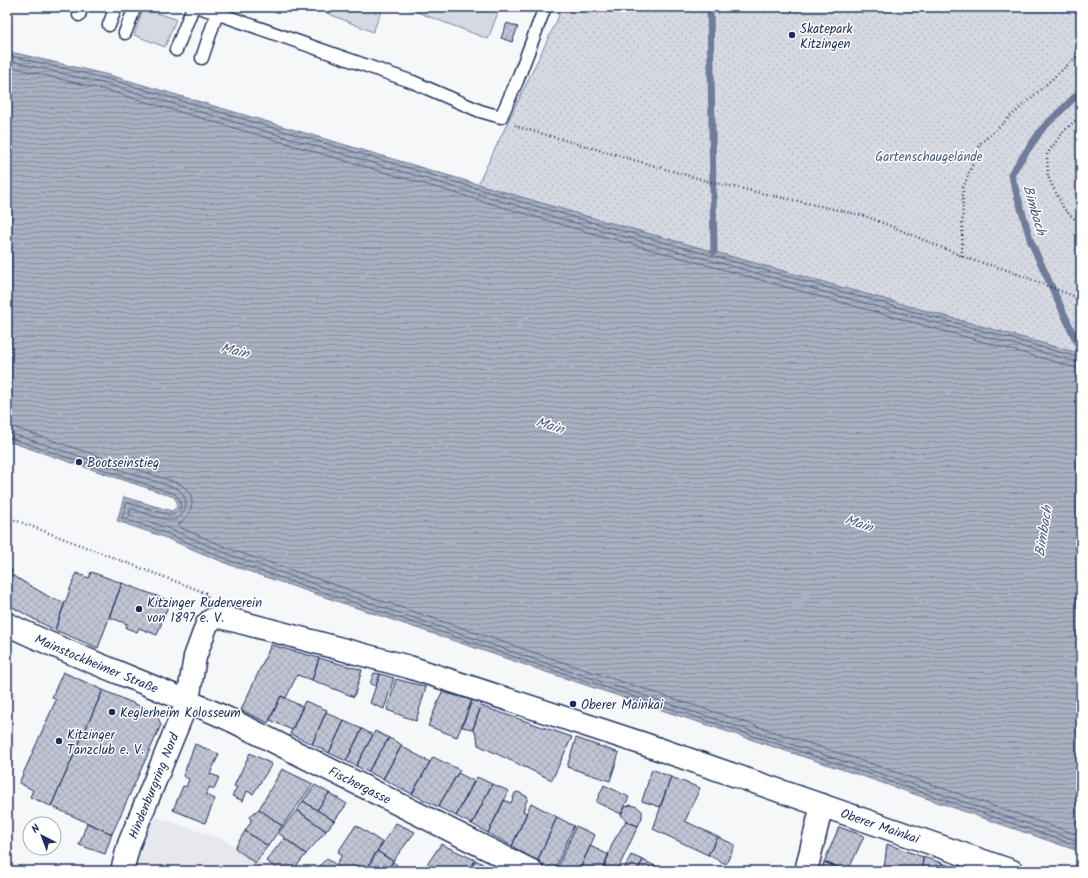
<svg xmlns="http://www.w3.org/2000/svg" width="1088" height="878" viewBox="0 0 1088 878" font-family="Kalam,sans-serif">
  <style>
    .built { fill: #e6e8ee }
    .green { fill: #d6d9e2; stroke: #7884a0 }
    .park { fill: url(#park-dots); stroke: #7884a0 }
    .water { fill: url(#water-rules); stroke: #707c99 }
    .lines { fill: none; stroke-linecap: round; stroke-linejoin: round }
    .shore { stroke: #546386; stroke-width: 1 }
    .stream { stroke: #707c99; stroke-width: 7 }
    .building { fill: url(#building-cross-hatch); stroke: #1b2f5e }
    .service-casing { stroke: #1b2f5e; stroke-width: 15 }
    .minor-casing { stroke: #1b2f5e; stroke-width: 25 }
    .tertiary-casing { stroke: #1b2f5e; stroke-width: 25 }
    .path { stroke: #1b2f5e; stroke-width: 2.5; stroke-dasharray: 1 3; stroke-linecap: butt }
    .service { stroke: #fff; stroke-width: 12 }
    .minor { stroke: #fff; stroke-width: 22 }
    .tertiary { stroke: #fff; stroke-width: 22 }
    .poi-dot { fill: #1b2f5e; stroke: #fff; stroke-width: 1.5 }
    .labels { text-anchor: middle; stroke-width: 3; stroke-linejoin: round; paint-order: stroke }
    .poi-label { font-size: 13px; fill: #1b2f5e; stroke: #fff; text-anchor: start }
    .park-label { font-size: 13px; fill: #4a5a7f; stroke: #fff }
    .street-label { font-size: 13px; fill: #1b2f5e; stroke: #fff }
    .water-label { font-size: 14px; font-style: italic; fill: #4d5c81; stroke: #fff }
  </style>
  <defs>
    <pattern id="park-dots" width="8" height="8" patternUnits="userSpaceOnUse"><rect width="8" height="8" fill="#d6d9e2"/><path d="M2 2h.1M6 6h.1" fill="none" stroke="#b7bbc4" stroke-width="1.8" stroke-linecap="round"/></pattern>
    <pattern id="water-rules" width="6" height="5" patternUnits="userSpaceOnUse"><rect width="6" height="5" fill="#a9b0c1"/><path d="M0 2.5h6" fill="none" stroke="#8990a0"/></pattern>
    <pattern id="building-cross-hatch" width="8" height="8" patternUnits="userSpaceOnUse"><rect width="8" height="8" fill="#c0c4d3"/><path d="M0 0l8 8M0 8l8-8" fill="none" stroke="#a4a9b8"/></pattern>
  </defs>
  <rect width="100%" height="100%" fill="#f6f7f9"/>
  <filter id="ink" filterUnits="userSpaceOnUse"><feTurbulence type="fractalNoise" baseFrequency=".025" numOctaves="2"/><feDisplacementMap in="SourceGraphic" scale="8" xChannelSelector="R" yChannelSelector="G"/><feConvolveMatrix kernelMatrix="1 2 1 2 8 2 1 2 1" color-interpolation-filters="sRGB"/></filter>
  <g filter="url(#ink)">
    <path class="built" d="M151,815L222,839L276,871H131Z"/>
    <path class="green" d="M312,7H383L373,32Z
      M404,7H500L488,39Z
      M143,9L176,19L165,47L134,35Z"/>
    <path class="park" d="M561,7H1081V354L575,213L478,184L558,18Z"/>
    <path class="water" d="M7,51L113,76L575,213L1081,354V852L865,777L546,672L230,565L161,536L117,521L124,497L172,511L177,507V502L174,497L7,441Z"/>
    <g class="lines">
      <path class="shore" d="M7,55L112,80L573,217L1081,358
        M7,60L110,85L572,222L1081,363
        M7,66L109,91L570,227L1081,369
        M7,426L13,427L180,484C198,495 194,513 179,524V527L235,551L550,658L869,763L1081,836
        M7,432L178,489C183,493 186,499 186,505C185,512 179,520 172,520C162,520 142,512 132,509L130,510L129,515L165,527L233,556L548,664L867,769L1081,842
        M7,437L175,494C183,501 183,513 170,515L128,503L126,504L122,518L163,532L231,561L547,668L866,773L1081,847"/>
      <path class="stream" d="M710,7L714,252
        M1081,91L1042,129L1011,174L1031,242L1081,351"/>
    </g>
    <path class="building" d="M507,23L518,27L512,42L501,38Z
      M7,568L12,570L10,574L53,599L65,602L55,630L39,622L7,604Z
      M91,572L122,583L98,648L55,630L76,573L89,578Z
      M122,583L170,601L157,635L139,628L137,632L126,628L127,624L109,617Z
      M271,645L319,658L312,680L297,675L286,698L281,696L268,723L241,710Z
      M319,658L362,670L354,697L312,680Z
      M63,672L103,690L51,806L30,797L33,790L19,783L56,700L52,697Z
      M374,673L380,674L376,686L370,684Z
      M380,674L394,678L384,709L370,703Z
      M396,679L426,687L416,721L387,710Z
      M103,690L156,713L161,725L112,834L51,806Z
      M442,692L472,700L457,737L428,726Z
      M281,696L303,707L292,730L270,720Z
      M472,700L482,703L473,729L462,727Z
      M305,701L327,710L312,744L290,734Z
      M481,706L572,737L552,780L478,745L477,736L473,729Z
      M326,712L344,721L329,753L312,744Z
      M344,721L362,729L346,761L329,753Z
      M362,729L373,735L356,766L346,761Z
      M375,731L389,738L368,772L356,766Z
      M389,738L402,745L383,779L368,772Z
      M576,738L619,753L610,781L567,767Z
      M195,744L219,754L210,774L219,777L214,789L209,787L206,795L215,799L205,823L173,810L183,786L186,787L189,779L183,776Z
      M401,746L430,762L412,794L383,779Z
      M250,753L272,764L253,794L247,791L243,801L232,796L237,787L234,786Z
      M433,757L460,770L438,807L412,794Z
      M282,769L313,784L282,826L259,809Z
      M652,769L671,777L660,807L642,801Z
      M458,773L474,781L456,816L438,807Z
      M477,777L492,784L472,824L456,816Z
      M671,777L700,788L685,821L718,837L708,855L653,829Z
      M492,784L509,791L488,833L472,824Z
      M315,785L329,793L317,810L303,801Z
      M604,785L629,797L621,814L596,802Z
      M518,792L528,797L523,811L527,813L512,846L488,833L504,800L511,803L515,793Z
      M329,793L347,804L334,821L317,810Z
      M303,801L334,821L326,831L297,810Z
      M531,803L557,817L537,862L512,846Z
      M631,805L637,807L642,811V818L638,826L626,821L621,815L625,807Z
      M259,809L282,826L268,846L245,831L251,822L250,816Z
      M297,810L326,831L306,854L278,833Z
      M557,817L574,826L554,871L537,862Z
      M626,821L638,826L617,871H602L613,842Z
      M87,823L112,834L105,854L79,845Z
      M396,823L415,832L393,861L377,851Z
      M356,825L383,843L372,858L367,871L357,865L353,871H315L327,858L336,865L342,855L338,852Z
      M576,826L595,835L579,871H556Z
      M839,827L864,836L848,871L824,862Z
      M245,831L268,846L255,863L235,848Z
      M718,837L735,845L726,864L708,855Z
      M284,838L306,854L293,871H280L266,861Z
      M441,844L475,860L468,871H429L424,869Z
      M887,844L923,857L922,871H890L884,869Z
      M590,846L609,855L602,871H579Z
      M377,851L393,861L386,871H367Z
      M631,855L643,860L637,871H623Z
      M923,857L942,863V871H922Z
      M476,860L494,871H470Z
      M643,860L665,871H637Z
      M393,862L405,871H386Z
      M824,862L846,871H821Z
      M942,863L961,870V871H942Z"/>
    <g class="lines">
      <defs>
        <path id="service" d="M199,7L413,82L480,111L501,117L517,81L545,7
          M79,15L82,7
          M109,25L116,7
          M125,33L135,7
          M176,50L193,7
          M202,58L217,13"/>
        <g id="minor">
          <path id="s1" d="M122,871L129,844L188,700L195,657L207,624C211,619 214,618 221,617L409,667L644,744L1012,871"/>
          <path d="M806,871L822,805"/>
        </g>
        <g id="tertiary">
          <path id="s2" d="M7,624C81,660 159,687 233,721L532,871"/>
        </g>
      </defs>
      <use href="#service" class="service-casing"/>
      <use href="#minor" class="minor-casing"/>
      <use href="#tertiary" class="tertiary-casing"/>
      <path class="path" d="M1081,115L1064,131L1047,154L1048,177L1064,209L1081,225
        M515,125L519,127L707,181L865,216L893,227L969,259L1007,270L1081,299
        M962,256L963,188L981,143L1081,53
        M7,517L206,593L208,598"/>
      <use href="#service" class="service"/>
      <use href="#minor" class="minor"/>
      <use href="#tertiary" class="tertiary"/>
    </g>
  </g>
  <g class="poi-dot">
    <circle cx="792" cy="35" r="4"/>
    <circle cx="79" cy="462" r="4"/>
    <circle cx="139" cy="609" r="4"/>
    <circle cx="573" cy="704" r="4"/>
    <circle cx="112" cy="712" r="4"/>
    <circle cx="59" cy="741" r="4"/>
  </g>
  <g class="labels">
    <g class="poi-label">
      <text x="800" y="33">Skatepark<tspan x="800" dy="15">Kitzingen</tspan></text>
      <text x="87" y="467">Bootseinstieg</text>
      <text x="147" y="607">Kitzinger Ruderverein<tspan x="147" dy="15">von 1897 e. V.</tspan></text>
      <text x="581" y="709">Oberer Mainkai</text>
      <text x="120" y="717">Keglerheim Kolosseum</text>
      <text x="67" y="739">Kitzinger<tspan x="67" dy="15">Tanzclub e. V.</tspan></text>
    </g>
    <g class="park-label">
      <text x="929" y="161">Gartenschaugelände</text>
    </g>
    <g class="street-label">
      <text dy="5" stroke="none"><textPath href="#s2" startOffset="98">Mainstockheimer Straße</textPath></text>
      <text dy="5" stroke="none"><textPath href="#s1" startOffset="91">Hindenburgring Nord</textPath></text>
      <text dy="5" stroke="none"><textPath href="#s2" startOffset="388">Fischergasse</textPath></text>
      <text dy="5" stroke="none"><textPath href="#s1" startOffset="970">Oberer Mainkai</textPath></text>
    </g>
    <g class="water-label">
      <text transform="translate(1035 210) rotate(74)" y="5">Bimbach</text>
      <text transform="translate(235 350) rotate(13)" y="5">Main</text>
      <text transform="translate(550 425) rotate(17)" y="5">Main</text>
      <text transform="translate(859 523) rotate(18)" y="5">Main</text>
      <text transform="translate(1043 531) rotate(-81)" y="5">Bimbach</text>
    </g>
  </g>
  <rect width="1088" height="878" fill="none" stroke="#fff" stroke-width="24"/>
  <rect x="12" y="12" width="1064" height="854" fill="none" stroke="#1b2f5e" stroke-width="1.5" filter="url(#ink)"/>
  <g transform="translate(42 836) rotate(318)"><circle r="19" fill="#ffffff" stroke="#a4acbf"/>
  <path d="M0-3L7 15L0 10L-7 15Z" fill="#1b2f5e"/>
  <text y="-6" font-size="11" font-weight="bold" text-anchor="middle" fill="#1b2f5e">N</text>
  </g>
</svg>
